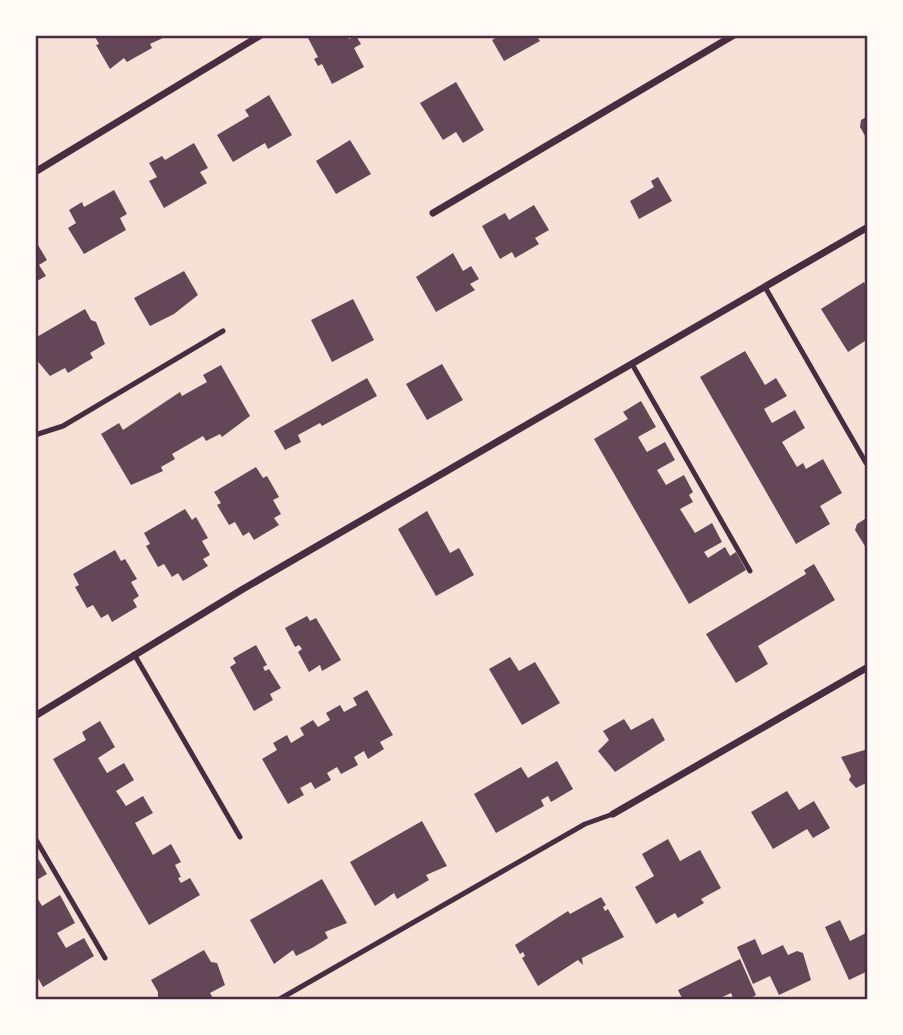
<svg xmlns="http://www.w3.org/2000/svg" width="903" height="1035" viewBox="0 0 903 1035" font-family="Cabin,sans-serif">
  <style>
    .building { fill: #644757 }
    .lines { fill: none; stroke-linecap: round; stroke-linejoin: round }
    .service { stroke: #4a2c40; stroke-width: 5 }
    .minor { stroke: #4a2c40; stroke-width: 7 }
    .neatline { fill: none; stroke: #4a2c40; stroke-width: 2.5 }
  </style>
  <rect width="100%" height="100%" fill="#f7e1d7"/>
  <path class="building" d="M94,35H164L165,37L150,44L152,48L127,62L124,58L110,69L96,45L99,44Z
    M313,35H347L349,39L356,36L361,44L354,48L364,67L332,84L322,64L318,66L314,59L318,57L308,38Z
    M501,35H536L540,41L504,61L492,40Z
    M456,82L484,130L463,143L456,132L443,140L420,103Z
    M269,95L292,135L268,149L265,143L233,162L217,135L249,116L245,110Z
    M868,116V141L860,127L861,120Z
    M350,140L371,174L336,194L316,161Z
    M194,143L208,168L200,172L207,183L164,208L149,181L157,177L149,163L162,156L165,160Z
    M658,177L672,201L639,219L630,201L654,187L651,181Z
    M114,190L127,214L120,218L126,230L84,254L68,228L76,223L69,210L82,202L84,207Z
    M534,205L549,230L535,238L539,244L515,258L512,252L500,259L482,226L505,213L509,220Z
    M35,240L47,260L39,265L46,276L35,282Z
    M453,253L463,271L471,266L479,279L470,284L475,290L436,312L416,277Z
    M184,271L198,295L174,314L150,326L134,298Z
    M864,282L868,289V339L848,352L821,309Z
    M353,299L374,340L332,362L311,320Z
    M85,309L91,320L96,322L105,344L90,353L93,358L81,365L68,373L65,368L50,376L35,358V338Z
    M745,351L765,385L776,378L787,396L764,409L772,423L795,410L805,428L782,442L797,467L803,463L806,469L823,459L842,493L820,506L830,524L796,544L700,377Z
    M442,364L463,400L427,420L406,384Z
    M221,365L250,416L222,437L220,434L206,441L203,436L172,454L175,459L161,467L163,471L131,485L101,434L119,423L123,430L180,392L182,396L207,382L203,375Z
    M367,378L377,396L322,426L320,423L298,435L301,442L285,450L274,431Z
    M641,401L656,427L638,437L647,452L665,442L675,460L657,470L666,485L684,475L693,492L689,495L693,502L680,509L695,533L712,523L722,542L704,552L708,558L725,547L730,556L736,552L746,570L689,604L594,439L628,419L623,412Z
    M256,467L263,478L267,476L279,497L273,500L281,514L274,518L279,525L254,540L249,532L243,536L235,522L229,525L217,505L221,503L214,492Z
    M185,509L192,520L196,517L208,538L202,541L210,555L203,559L208,566L183,581L178,573L172,577L164,564L158,567L146,546L150,544L144,533Z
    M427,511L450,553L459,548L474,575L436,596L398,529Z
    M868,517V551L855,530L857,524Z
    M115,550L121,561L125,559L137,579L131,582L139,596L133,600L137,607L112,622L108,614L101,618L93,605L87,608L75,587L79,585L73,574Z
    M814,564L835,600L758,646L768,664L736,683L706,634L806,574L804,570Z
    M307,616L310,621L316,618L341,660L322,671L320,665L309,672L298,652L302,649L299,645L295,647L285,628Z
    M256,645L267,665L263,667L265,671L269,669L281,688L270,694L273,700L254,711L230,667L236,663L233,658Z
    M510,657L519,671L535,662L560,703L522,725L489,669Z
    M367,690L393,735L380,742L384,749L368,759L364,751L354,757L358,765L341,774L337,767L327,773L331,780L315,789L311,782L300,788L304,795L288,804L262,759L277,750L273,743L287,735L291,743L304,735L300,728L313,720L318,727L330,720L326,713L340,705L344,712L357,705L353,698Z
    M653,718L665,740L615,772L598,751L609,740L603,731L624,719L631,730Z
    M100,721L115,747L98,758L107,773L124,763L134,780L116,791L126,806L143,796L153,813L135,823L153,855L171,844L181,862L175,865L181,877L178,878L181,883L190,878L200,895L149,925L53,759L86,740L82,732Z
    M868,749V782L856,788L849,780L851,776L841,757Z
    M557,761L573,789L551,802L548,796L541,800L544,806L496,833L474,794L521,767L528,778Z
    M787,791L799,810L814,801L830,828L813,838L807,829L773,849L751,812Z
    M422,821L447,866L426,875L429,880L397,899L394,893L375,906L350,862Z
    M668,839L680,861L700,850L721,888L701,899L704,903L678,918L675,913L656,924L635,887L654,876L642,854Z
    M37,857L47,874L35,881V858Z
    M322,879L347,923L325,932L328,938L312,948L296,956L293,950L274,964L250,920Z
    M35,894L42,906L60,895L75,923L57,933L66,948L84,938L94,956L43,987L35,973Z
    M601,897L606,905L603,907L605,911L608,909L624,937L582,958L583,965L578,960L538,986L522,958L525,956L523,952L520,954L515,945L568,911L570,914Z
    M840,920L850,941L868,932V971L849,980L825,927Z
    M755,939L762,955L783,945L788,955L797,951L803,953L811,980L779,995L770,976L753,984L737,947Z
    M204,950L211,962L217,963L225,985L210,993L213,998L158,1000V992L151,980Z
    M740,959L756,995L747,1000H734L731,993L716,1000H683L678,990Z"/>
  <g class="lines">
    <path class="service" d="M765,287L866,463
      M632,364L750,571
      M35,435L63,426L223,331
      M134,654L240,837
      M35,838L105,958
      M278,1000L585,824L613,814"/>
    <path class="minor" d="M35,172L261,35
      M433,213L734,35
      M35,716L243,589L868,227
      M613,814L868,667"/>
  </g>
  <rect width="903" height="1035" fill="none" stroke="#fffaf5" stroke-width="74"/>
  <rect x="37" y="37" width="829" height="961" class="neatline"/>
</svg>
